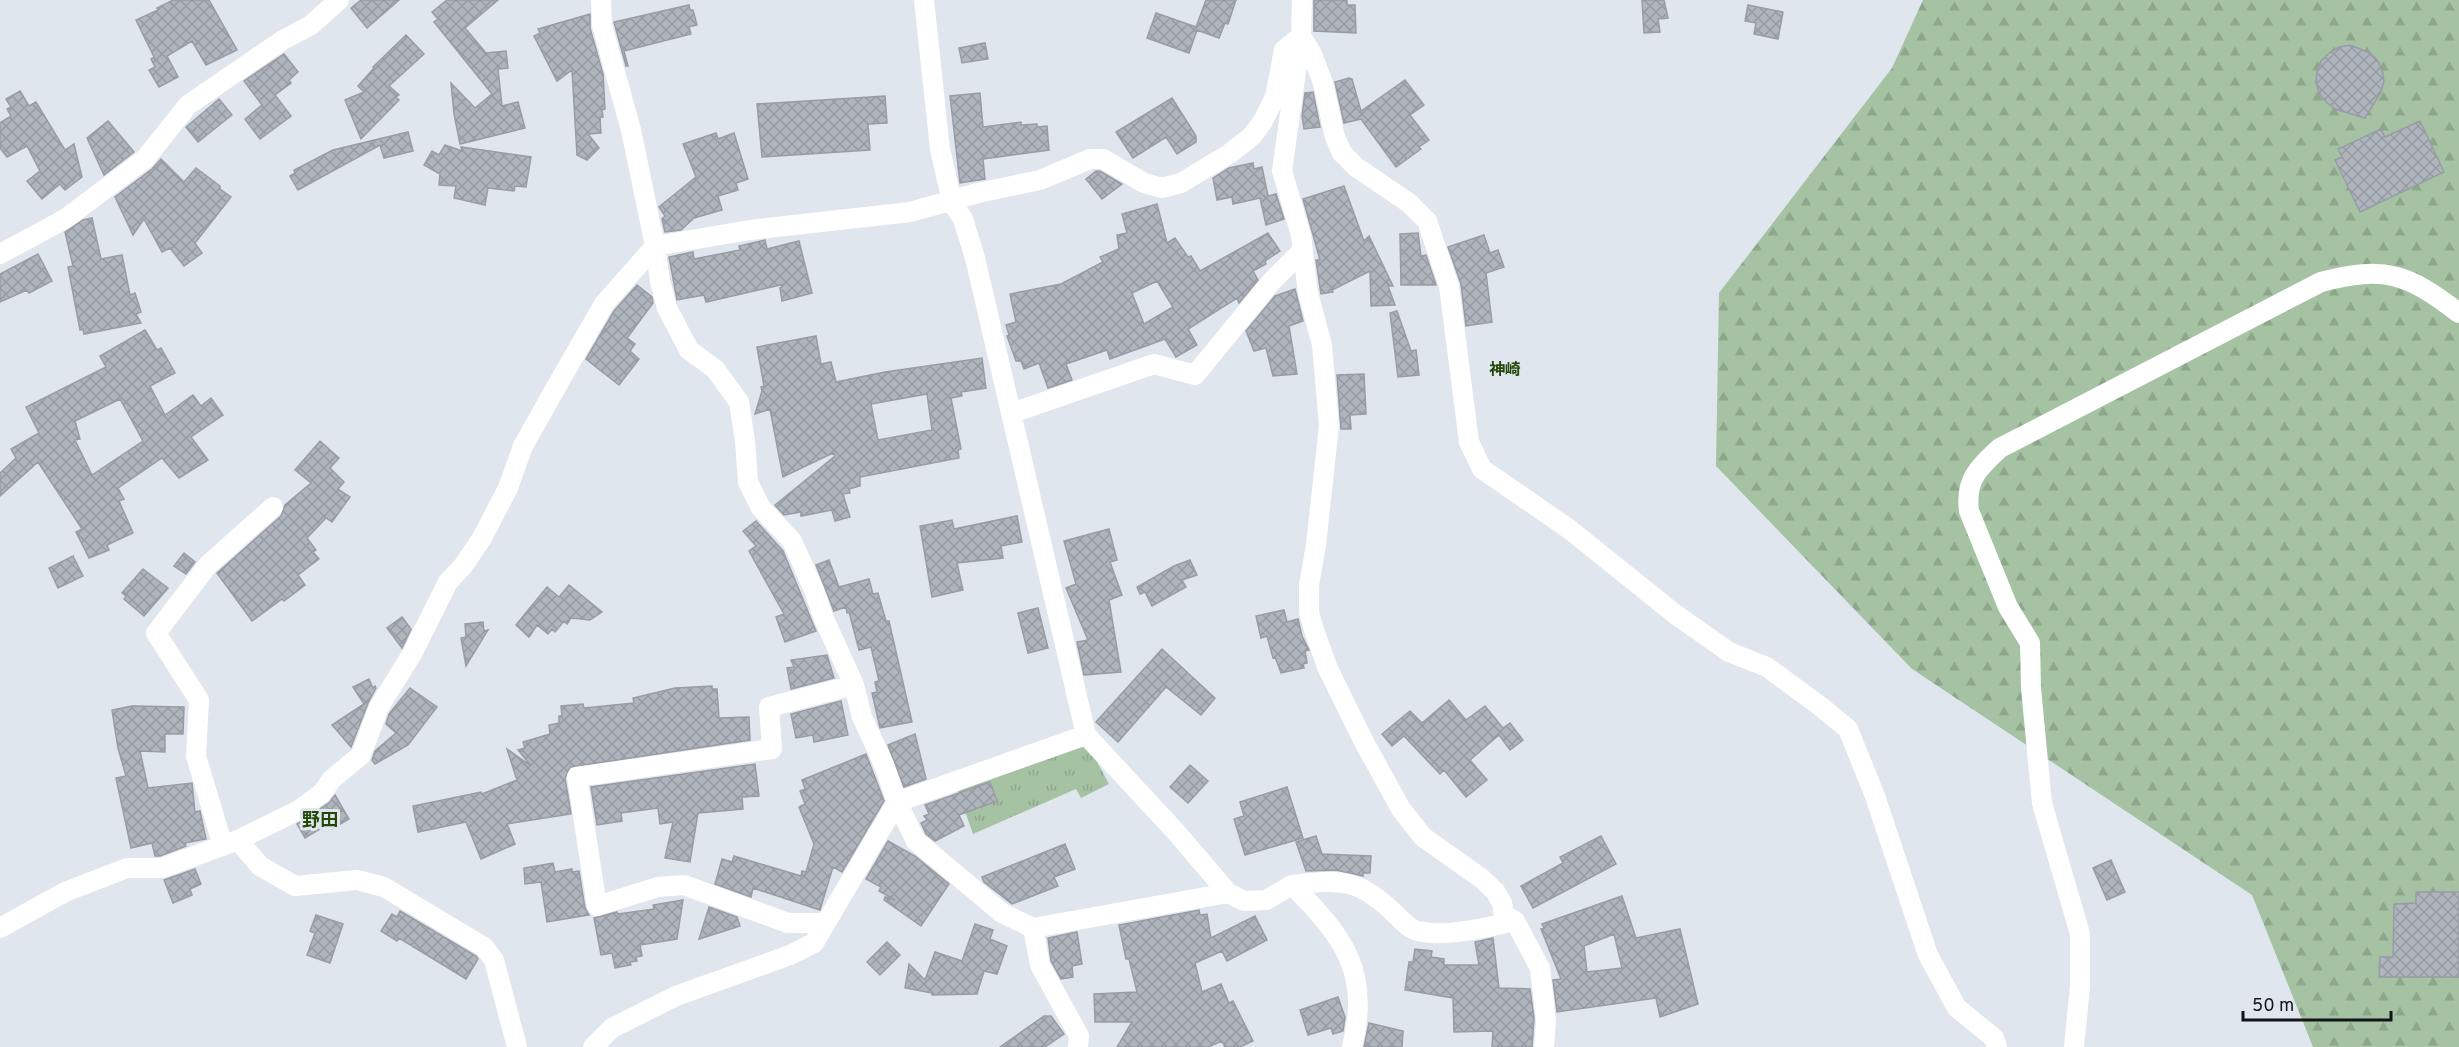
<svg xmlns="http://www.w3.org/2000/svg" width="2459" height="1047" viewBox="0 0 2459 1047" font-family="Overpass,'Noto Sans JP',sans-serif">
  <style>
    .grass { fill: url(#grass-tufts) }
    .forest { fill: url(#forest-firs) }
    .building { fill: url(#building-cross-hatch); stroke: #989da5; stroke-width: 1.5; fill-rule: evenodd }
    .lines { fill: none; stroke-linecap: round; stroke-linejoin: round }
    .minor { stroke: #fff; stroke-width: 20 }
    .labels { text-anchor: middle; stroke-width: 6; stroke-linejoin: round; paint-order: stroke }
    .neighbourhood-label { font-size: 16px; font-weight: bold; fill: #234807; stroke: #e0e6ee }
    .quarter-label { font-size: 18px; font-weight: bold; fill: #234807; stroke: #e0e6ee }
  </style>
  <defs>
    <pattern id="grass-tufts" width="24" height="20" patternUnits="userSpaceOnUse" patternTransform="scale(1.5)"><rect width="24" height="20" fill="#a5c2a3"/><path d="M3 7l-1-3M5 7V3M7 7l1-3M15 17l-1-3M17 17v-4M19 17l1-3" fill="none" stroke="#8da68c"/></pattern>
    <pattern id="forest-firs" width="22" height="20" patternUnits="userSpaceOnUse" patternTransform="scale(1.5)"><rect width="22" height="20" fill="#a5c2a3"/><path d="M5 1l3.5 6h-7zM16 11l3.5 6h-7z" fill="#8da68c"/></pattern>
    <pattern id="building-cross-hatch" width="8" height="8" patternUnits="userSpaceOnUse" patternTransform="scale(1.5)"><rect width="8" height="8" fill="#afb5bd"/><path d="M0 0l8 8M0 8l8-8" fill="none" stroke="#969ba2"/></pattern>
  </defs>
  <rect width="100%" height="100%" fill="#e0e6ee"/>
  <path class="grass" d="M1075,744L1089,747L1109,784L1081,798L1076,789L973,834L956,786Z"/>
  <path class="forest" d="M1923,0H2459V1047H2313L2252,895L1912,669L1716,466L1719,293L1892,68Z"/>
  <path class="building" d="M173,0H209L237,50L206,65L192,41L167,56L178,77L159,87L149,70L155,67L151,59L154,57L136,20L158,10L157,8Z
    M361,0H399L367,28L351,8Z
    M447,0H498L465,28L486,53L506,51L508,68L498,69L502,106L518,102L525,128L460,144L454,114L451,83L475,108L492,94L434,22L438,19L432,12Z
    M1206,0H1236L1228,24L1225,23L1219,38L1197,30L1189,53L1147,38L1156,13L1196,27Z
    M1314,0H1347V5H1355L1356,33L1314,31Z
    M1642,0H1664L1668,18L1658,19L1660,32L1644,33Z
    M689,5L690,10H693L697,25L689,27L691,34L624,51L628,66H626L614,22Z
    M1748,5L1783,12L1778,39L1754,34L1756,23L1745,21Z
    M590,14V28L603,74L605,109L602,110L603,117H600L601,133L588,134L599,148L587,160L577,155L572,70L557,81L534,36L540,33L538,29Z
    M406,35L424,54L389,86L399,95L396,97L399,100L361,139L345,100L364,92L358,86L374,68L373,67Z
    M985,43L988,59L962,63L959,48Z
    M2350,45L2370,53L2378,61L2382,70L2384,81L2381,92L2365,118L2335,109L2326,102L2319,93L2316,82L2317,71L2321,61L2329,53L2339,47Z
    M284,54L298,72L289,80L291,83L275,95L291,116L260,139L245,119L262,105L244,81Z
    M1349,78L1352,79L1361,111L1405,80L1424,105L1410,115L1429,140L1419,147L1421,149L1396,167L1361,119L1344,123L1335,82Z
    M20,91L29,106L36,102L65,150L74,144L82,177L65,190L60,184L42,199L27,181L40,171L27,146L7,157L0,148V123L11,116L7,109L11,107L6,99Z
    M1313,92L1320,127L1304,129L1302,116L1305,93Z
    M980,93L983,127L1021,122V125L1037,124V127L1047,126L1049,150L983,159L985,179L960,183L950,96Z
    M885,96L887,123L868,124L870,150L762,157L757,104Z
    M1172,98L1196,136V142L1177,154L1166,137L1133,158L1116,132Z
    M219,99L232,115L198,142L186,127Z
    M108,121L134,152L104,175L87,138Z
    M2420,121L2444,172L2360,212L2335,160L2342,157L2338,149L2381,129L2385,137Z
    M408,132L413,151L384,158L380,145L298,190L290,176L295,173L294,170L333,150Z
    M716,133L718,139L734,133L748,179L736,183L738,190L718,196L722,210L694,218L681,230L665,232L662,219L665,216L659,207L696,177L683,144Z
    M445,145L462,151L461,147L531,157L526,187L515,186L514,191L488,188L485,205L454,198L456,186L439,185L440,174L424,165L432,151L439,155Z
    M161,159L184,182L196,168L220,186V189L231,197L195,243L202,253L184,266L170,248L162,252L144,219L133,235L115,197L152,169Z
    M1253,163L1254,169L1262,167L1268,196L1276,194L1284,219L1266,225L1260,198L1233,204L1232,197L1217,200L1213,178L1229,168Z
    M1096,171H1100L1122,184L1102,199L1086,179Z
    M1344,186L1364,241L1369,236L1393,286H1388L1395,305L1371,306L1370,271L1332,290L1333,292L1321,294L1316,260H1320L1303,199Z
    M1157,204L1167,243L1175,238L1188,257L1191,256L1200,271L1268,233L1280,251L1265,261L1266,264L1253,271L1258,280L1239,303L1237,298L1188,329L1197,345L1176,357L1165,339L1110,359L1107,350L1066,364L1072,380L1048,388L1039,363L1024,369L1021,361H1016L1007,336L1009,335L1006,325L1016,322L1010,294L1061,284L1103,262L1100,257L1119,249L1117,235L1127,233L1122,214ZM1157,281L1173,307L1144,324L1132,293Z
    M92,218L101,259L122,255L130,295L135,293L141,312L136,314L141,323L84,334L83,329L80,330L68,267L73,266L65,232L83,220Z
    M1418,233L1421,256L1426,255L1436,285H1401L1400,234Z
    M1484,235L1490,253L1498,250L1504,267L1486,273L1492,322L1466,326L1461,284L1448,247Z
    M765,240L767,249L799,241L812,293L782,301L780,288L785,284L706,302L704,295L677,300L669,257L693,252L694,259L740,250L739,246Z
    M38,254L52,281L29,293L27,290L0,302V274Z
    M637,285L652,297L653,303L627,338L635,344L630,351L639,359L619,385L586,359L614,311Z
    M1295,289L1303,321L1289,326L1297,374L1273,376L1266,348L1254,351L1246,331L1275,296Z
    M1397,311L1411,351L1416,350L1419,375L1398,377L1390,313Z
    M145,330L157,350L161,348L175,373L150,386L165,415L193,395L201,406L211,398L223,415L191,437L208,460L179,478L162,458L118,488L124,499L119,501L133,533L107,545L109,550L89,558L76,532L82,529L38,462L0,496V473L16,458L11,449L39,433L26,407L106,367L100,356ZM120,399L143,441L92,475L75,440L80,439L75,421Z
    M816,336L821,364L831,362L836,382L885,372L982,358L986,388L961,392L962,396L951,398L961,449L958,450L959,458L860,477V486L849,489L850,493L843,494L850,517L835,521L832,510L801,516V512L784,515L775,505L835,456L833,453L783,477L770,409L755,414L762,391L761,387L764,386L757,347ZM927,394L932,430L878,440L871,404Z
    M1364,374L1366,414L1350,415L1351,429H1341L1337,375Z
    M320,441L339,458L330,468L344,482L338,489L350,497L332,522L326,518L307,538L316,550L313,552L319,559L298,575L305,585L284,601L282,599L252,621L217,573L281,516L285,505L311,483L295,470Z
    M1017,516L1022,542L1001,546L1003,558L957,563L963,590L932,597L920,526L952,520L954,529Z
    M756,521L783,551L816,631L785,642L776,617L784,614L749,551L756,546L743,531Z
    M1109,529L1117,560L1110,562L1122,595L1109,600L1121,672L1084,675L1077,642L1088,640L1066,588L1076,584L1064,541Z
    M184,553L195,562L186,574L174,566Z
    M73,556L83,576L58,588L49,568Z
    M829,560L839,587L869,579L873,594L878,593L886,621H889L912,722L880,728L872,693L877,692L875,682L879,681L871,647L859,650L849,612L847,613L846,607L834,611L816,565Z
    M1190,560L1197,575L1182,580L1186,587L1152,606L1145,592L1140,594L1137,587L1174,566Z
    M143,569L168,588L144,616L124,599L126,596L122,593Z
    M569,585L602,612L590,620L571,618L567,624L564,621L555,632L552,629L548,634L537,625L529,637L516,625L547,587L559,597Z
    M1038,608L1048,648L1028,653L1018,613Z
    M1284,610L1287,622L1298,619L1302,636L1309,650L1305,651L1307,663L1303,664L1304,668L1281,673L1275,657L1273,658L1267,636L1261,638L1256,616Z
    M402,617L411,629L402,648L387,628Z
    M483,622L484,631L488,630L466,666L461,638L466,637L465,624Z
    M1162,649L1215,698L1201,715L1166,687L1118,742L1096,722Z
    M827,655L834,678L791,689L787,668L794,667L791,660Z
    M369,679L373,688L375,686L376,688L368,703L351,747L332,725L364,704L353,687Z
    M712,686V689H717L719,718L749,717L750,740L570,767L565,778L571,814L507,824L515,844L481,859L466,822L418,832L413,806L481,792L482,794L517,780L507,749L531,766L518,750L525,748L523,742L550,734L549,725L559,723V716H562L561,706L583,704L584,708L634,703L633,698L675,688Z
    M410,688L437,707L408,745L375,764L372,760L375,751L396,733L386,724L389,714Z
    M1449,700L1466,720L1485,706L1503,728L1510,723L1523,740L1510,750L1499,735L1470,760L1487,780L1466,797L1444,770L1440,774L1404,736L1392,746L1382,734L1410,711L1422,723Z
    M841,701L848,735L814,742L813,735L796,738L791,714Z
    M132,706L184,707L183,734H165V752L140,751L148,788L192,783L195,812L200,811L206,839L185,843L186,846L160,856H155L152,843L131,848L116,778L126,776L118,748L112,710Z
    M915,734L926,779L904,787L888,745Z
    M866,754L884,801L842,872L833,867L820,910L753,888L751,897L715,884L722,859L732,862L734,856L801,876L802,871L806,872L814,844L799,807L805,804L800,791L805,789L802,780Z
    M755,764L759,796L742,797L743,809L698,813L690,862L665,858L673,822L660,824L658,808L621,813L622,821L597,825L591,787Z
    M1190,765L1208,781L1188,803L1170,787Z
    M990,782L997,801L959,815L964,826L935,841L926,834L921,823L927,820L924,816L929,814L925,805Z
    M1287,787L1303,838L1245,855L1234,819L1244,816L1240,802Z
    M335,795L349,819L332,829L328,824L305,838L297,824L329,803Z
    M1316,836L1322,854L1371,856L1370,873H1363V876L1336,870L1306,871L1296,842Z
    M1601,836L1616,864L1533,908L1521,886L1563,863L1560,857Z
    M888,841L915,856L949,884L921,926L884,900L885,897L895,900L879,891L881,887L866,879Z
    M1065,844L1075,869L1054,877L1058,886L1012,904L984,882L982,877Z
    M2111,860L2125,892L2107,900L2093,868Z
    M553,863L555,872L572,869V872L579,871L585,908L589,915L547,922L541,882L525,884L524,868Z
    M195,869L201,884L190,889L192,895L173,903L164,880Z
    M2416,892H2459V977H2379L2380,957H2393L2394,904L2416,903Z
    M1622,896L1636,938L1680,929L1698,1004L1660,1017L1656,998L1557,1012L1553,980L1561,979L1541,929L1544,928L1542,924ZM1614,934L1622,968L1587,972L1584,946Z
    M683,900L677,939L640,945L642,956L636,957L637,961L630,962L631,965L615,968L612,953L601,955L594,918L617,912L618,914L654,909L653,905Z
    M709,907L737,917L740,926L699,939Z
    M1199,910L1200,915L1207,914L1211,938L1255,916L1267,940L1227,961L1222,951L1195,963L1202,992L1221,984L1229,1003L1233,1001L1253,1041L1240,1047H1225L1222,1041L1208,1047H1117L1132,1022H1095L1094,994L1137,992L1129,959H1126L1119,925Z
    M400,911L476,956L478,959L466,979L399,938L397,941L381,931L392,914L397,917Z
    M316,915L343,924L330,963L307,955L315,933L310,931Z
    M975,924L993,930L990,939L1007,946L997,974L984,971L977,994L932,995V993L905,988L909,964L925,980L935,952L962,961Z
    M1077,932L1082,964L1072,966L1073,977L1061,979L1051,961L1048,938Z
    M1493,938L1499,988L1530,989L1534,1018L1532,1047H1492L1493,1031L1454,1032L1453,998L1405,990L1409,962H1413L1415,949L1432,951L1431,957L1444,959V965H1479L1475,942Z
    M887,942L900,955L880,975L867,962Z
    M1338,997L1345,1017L1343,1031L1333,1034L1331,1028L1308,1035L1300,1010Z
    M1044,1016H1051L1064,1034L1045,1047H1000Z
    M1369,1023L1403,1031L1402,1047H1364Z"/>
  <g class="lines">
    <path class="minor" d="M601,0L602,25L631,130L655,246L660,281L667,308L689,350L715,369L739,402L745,441L748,482L761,508L792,541L814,590L824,619L854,685L862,717L884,765L897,802L916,841L1002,913L1033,928L1228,893
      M924,0L940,149L952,202L963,219L975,258L1086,735L1176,832L1228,893L1244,901L1266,900L1292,885C1343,936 1371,971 1352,1047
      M1302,0L1301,36L1282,171L1301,235L1308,293L1322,345L1329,426L1316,545L1309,585V612L1314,630L1328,669L1364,742L1401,809L1423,837L1481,878L1495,891L1502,903L1504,915L1515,921L1540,968L1546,1021L1544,1047
      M0,254L65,219L145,159L188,105L283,40L311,25L339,0
      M1012,413L1154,364L1195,375L1272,281L1303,250
      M238,840L260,866L295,886L357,880L384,887L484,947L494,960L517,1047
      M223,846L196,756L199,700L156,633L208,565L273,507
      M1292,885C1339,880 1357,877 1393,912C1401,919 1408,929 1418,931C1447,938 1486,927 1515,921
      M826,923H788L684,885L658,887L597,906L577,777L772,749L769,707L854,685
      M0,928L65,892L127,868H162L238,840L299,810L322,793L332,779L361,755L379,707L412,654L448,582L463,566L482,538L508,488L523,446L559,382L604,304L655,246L750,230L910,212L978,193L1040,180L1090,159H1103L1144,183L1162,188L1181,183L1229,154L1252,136L1263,121L1275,97L1284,50L1301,36L1312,54L1323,83L1335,137L1342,153L1356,167L1409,203L1427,221L1449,286L1469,442L1482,469L1569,529L1675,614L1729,652L1767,667L1820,706L1848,729L1875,796L1928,955L1957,1008L1994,1038L1997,1047
      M1033,928L1040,965L1079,1036L1078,1047
      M593,1047L612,1028L676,996L790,955L814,943L897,802L1086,735
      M2074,1047L2080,987V934L2042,803L2031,688L2030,643L2008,607L1969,511C1965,480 1978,468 2000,448L2321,282C2385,265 2408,274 2459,313"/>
  </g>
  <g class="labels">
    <g class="neighbourhood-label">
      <text x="1505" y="375">神崎</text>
    </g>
    <g class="quarter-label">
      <text x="320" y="826">野田</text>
    </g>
  </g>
  <path d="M2243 1011v9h148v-9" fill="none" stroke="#121417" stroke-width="3"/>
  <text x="2252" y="1011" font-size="18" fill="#121417" stroke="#e0e6ee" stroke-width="4.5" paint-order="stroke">50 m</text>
</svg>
